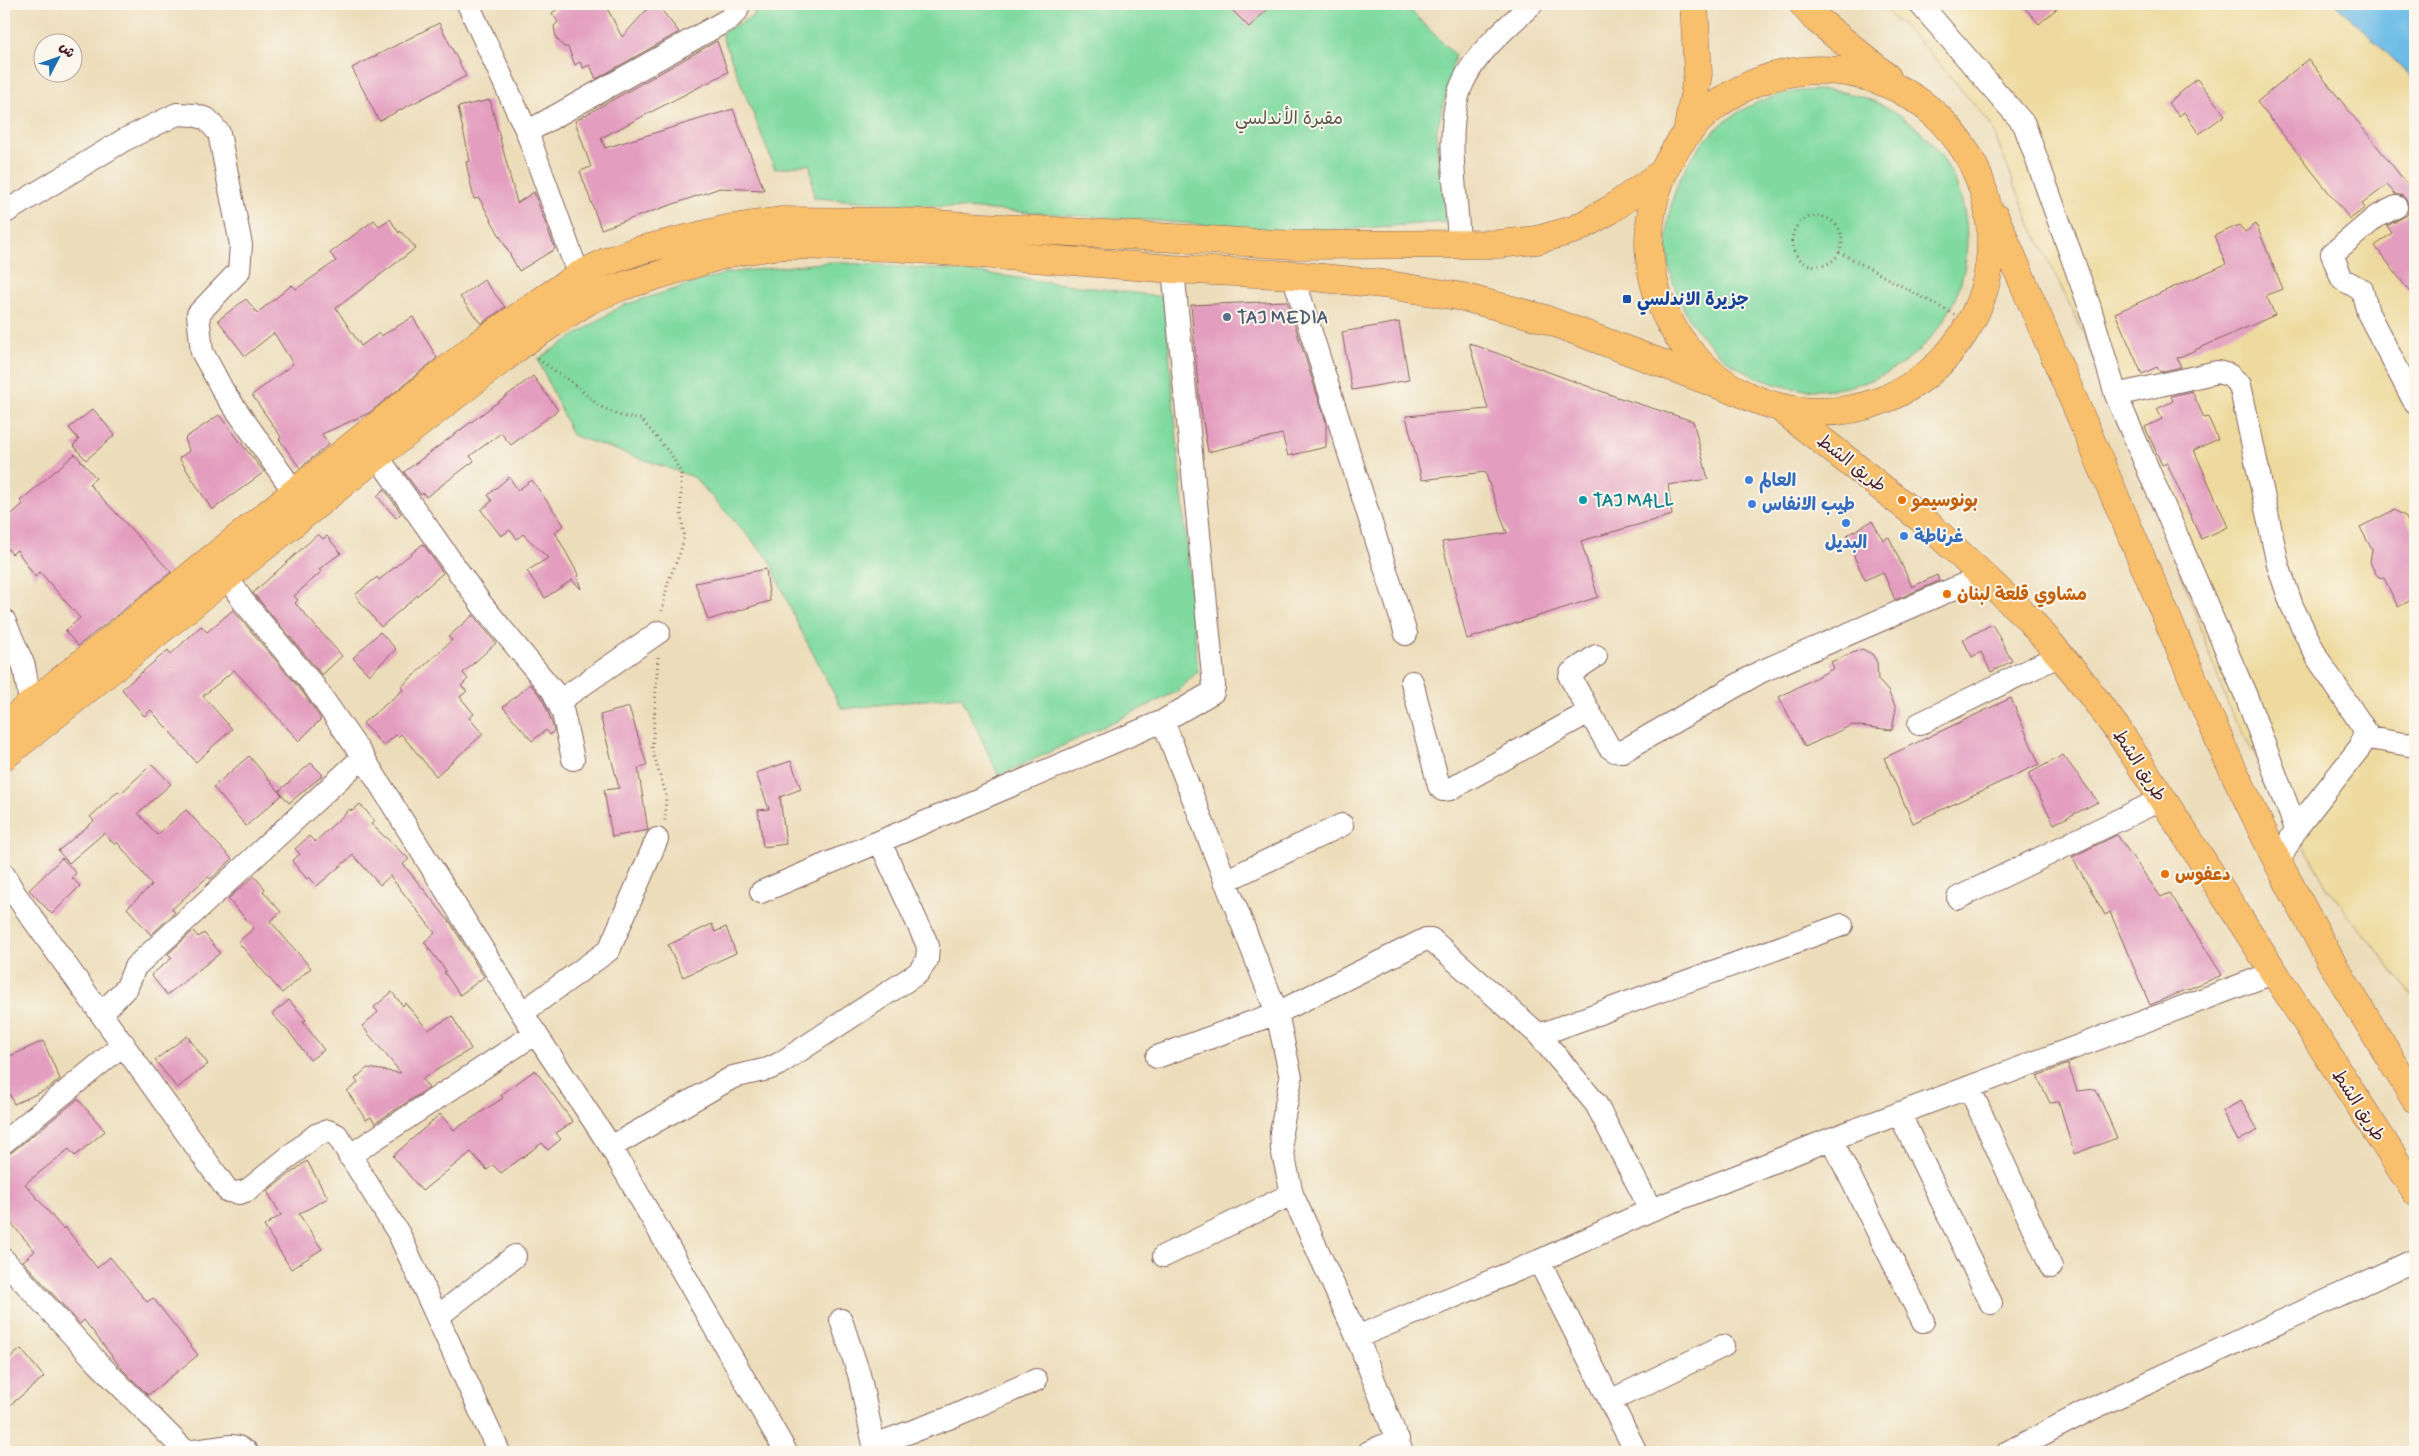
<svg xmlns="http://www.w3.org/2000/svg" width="2419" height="1456" viewBox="0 0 2419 1456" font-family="Mynerve,'Playpen Sans Arabic',sans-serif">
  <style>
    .green { fill: #80daa0; stroke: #657c66 }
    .sand { fill: #eeda9e; stroke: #9c7c64 }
    .water { fill: #6cbce7; stroke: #5b6e89 }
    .building { fill: #e39dbf }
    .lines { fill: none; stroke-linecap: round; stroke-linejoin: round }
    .minor-casing { stroke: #83625d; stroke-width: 24 }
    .major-casing { stroke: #83625d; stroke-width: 29 }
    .highway-casing { stroke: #83625d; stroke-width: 29 }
    .path { stroke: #83625d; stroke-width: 3; stroke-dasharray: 1 4; stroke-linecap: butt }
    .minor { stroke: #fff; stroke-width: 22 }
    .major { stroke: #f8bf6c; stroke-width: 28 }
    .highway { stroke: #f8bf6c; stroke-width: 28 }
    .transit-dot { fill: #1a4fb4; stroke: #fbf7ec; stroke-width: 2 }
    .service-dot { fill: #5c6f8a; stroke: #fbf7ec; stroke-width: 2 }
    .shop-dot { fill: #3f7fe0; stroke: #fbf7ec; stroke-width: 2 }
    .culture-dot { fill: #0f9aa8; stroke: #fbf7ec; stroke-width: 2 }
    .food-dot { fill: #e8710a; stroke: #fbf7ec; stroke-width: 2 }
    .labels { text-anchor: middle; stroke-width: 4; stroke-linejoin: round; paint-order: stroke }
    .park-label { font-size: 18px; fill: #5a574e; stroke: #fbf7ec }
    .transit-label { font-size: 18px; font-weight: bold; fill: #164399; stroke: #fbf7ec; text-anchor: start }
    .service-label { font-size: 18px; font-weight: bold; fill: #4e5e75; stroke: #fbf7ec; text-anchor: start }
    .street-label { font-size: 18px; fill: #4a1f2b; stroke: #fbf7ec }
    .shop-label { font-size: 18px; font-weight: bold; fill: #366cbe; stroke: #fbf7ec; text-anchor: start }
    .culture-label { font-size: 18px; font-weight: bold; fill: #0d838f; stroke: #fbf7ec; text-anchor: start }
    .food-label { font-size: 18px; font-weight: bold; fill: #c56008; stroke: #fbf7ec; text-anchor: start }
  </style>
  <rect width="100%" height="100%" fill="#fbf7ec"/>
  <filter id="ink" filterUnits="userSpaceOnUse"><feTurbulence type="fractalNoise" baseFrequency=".02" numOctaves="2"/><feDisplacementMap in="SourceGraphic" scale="10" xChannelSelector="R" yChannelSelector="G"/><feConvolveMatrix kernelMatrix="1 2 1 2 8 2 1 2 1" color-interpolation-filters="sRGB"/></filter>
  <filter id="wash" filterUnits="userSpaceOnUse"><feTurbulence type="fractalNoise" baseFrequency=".0096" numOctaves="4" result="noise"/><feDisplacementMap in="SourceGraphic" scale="20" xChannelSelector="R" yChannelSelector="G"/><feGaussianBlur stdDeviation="1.12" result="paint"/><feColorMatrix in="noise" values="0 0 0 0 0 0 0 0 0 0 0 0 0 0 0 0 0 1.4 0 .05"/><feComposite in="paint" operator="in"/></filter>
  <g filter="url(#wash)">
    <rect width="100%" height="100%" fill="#ecddba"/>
    <path class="green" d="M750,4H1404L1455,55L1436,134L1446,222L1295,233L1157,221L814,198L810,164L775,169L721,33L755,15Z
      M1667 240a150 150 0 1 1 300 0a150 150 0 1 1-300 0Z
      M830,262L965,271L1164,297L1198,671L1178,691L999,776L961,696L842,709L797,623L769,559L694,477L572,435L538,359L621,306L726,273Z"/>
    <path class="sand" d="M1879,4H2336L2415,80V999L2326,886L2229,708L2167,535L2084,334L2028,219L1990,123L1921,43Z"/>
    <path class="water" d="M2336,4H2415V80Z"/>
    <g id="blocks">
      <path class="building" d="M564,4H605L622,37L652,4H657L679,32L596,79L590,65L583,68L580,62L575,65L568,47H564L556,38L554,26L558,22L552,13Z
        M1226,4H1273L1249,27Z
        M2021,4H2062L2039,24Z
        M439,23L466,76L379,121L352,68Z
        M717,41L728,72L601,138L605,148L733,109L764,190L720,188L601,229L580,171L591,167L575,121Z
        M2308,59L2415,194V299L2375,246L2392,233L2387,226L2407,215L2409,208L2407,201L2403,196L2395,194L2387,185L2362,204L2365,208L2350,219L2257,102Z
        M2197,79L2225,115L2199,134L2184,112L2179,116L2168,103Z
        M490,100L517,203L534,192L555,249L519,271L479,198L474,199L466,162L470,161L458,107Z
        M390,219L399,233L400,231L416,248L336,308L361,346L379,333L381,336L413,317L437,358L369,413L322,434L329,444L300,468L279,439L281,437L252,395L293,364L274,333L245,356L218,320L246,299L257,313L292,285L296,289L336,261L330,253L374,220L379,226Z
        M2256,224L2283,289L2266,295L2275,315L2177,358L2181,367L2160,372L2157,367L2142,374L2115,313L2226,264L2214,236L2239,225L2245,232Z
        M484,280L505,307L481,324L460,297Z
        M1287,301L1326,422V447L1288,456L1282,434L1208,452L1199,396L1191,305Z
        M1399,322L1409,380L1352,390L1342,332Z
        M1469,343L1617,397L1693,421L1708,479L1668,485L1672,515L1581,541L1598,597L1467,639L1442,542L1507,533L1485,472L1422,480L1406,416L1488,409Z
        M533,376L558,410L511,445L501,433L470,456L474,461L426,497L423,493L421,495L404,472Z
        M2192,391L2204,418L2208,417L2218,439L2194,450L2228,527L2201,539L2167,463L2162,465L2145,427L2162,419L2157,409L2173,401L2171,396Z
        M93,409L115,435L86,460L73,445L79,440L69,428Z
        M219,415L264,472L212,510L179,458L189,451L185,438Z
        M75,454L96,478L89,484L171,572L78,646L65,631L80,618L40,572L35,577L17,550L12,554L4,544V521L23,504L20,501Z
        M509,477L518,490L532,480L564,525L555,532L579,576L577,577L581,589L572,580L545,598L527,571L548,558L523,534L517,539L510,530L501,536L481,510L492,501L488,495Z
        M384,489L401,513L396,518L377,496Z
        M2394,510L2405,516L2415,535V598L2398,607L2384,578L2379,577L2375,573L2370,562L2372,550L2360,527Z
        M1872,521L1883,540L1889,537L1912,587L1937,575L1939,581L1895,600L1883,572L1865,580L1853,554L1856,553L1847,535Z
        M318,534L323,539L327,536L341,553L319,569L321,572L294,596L298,600L295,603L342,656L322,675L253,593Z
        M423,544L443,573L381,627L355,595L377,577L379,580Z
        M766,569L770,601L708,620L695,583Z
        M233,610L304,694L321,719L299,741L234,670L203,696L232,729L196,762L151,710L144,716L122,689L168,650L171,654L201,626L207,632Z
        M473,615L496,643L463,673L468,679L461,686L467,691L460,697L474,714L469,718L483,734L436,776L401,734L398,737L396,735L383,746L363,723L403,690L401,687L452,640L448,637Z
        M1992,624L2012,661L1991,672L1981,652L1972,657L1963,640Z
        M380,632L396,649L369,675L353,658Z
        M1862,649L1872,654L1877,662L1878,680L1888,691L1896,708L1892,730L1852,725L1805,747L1779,697L1834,668L1831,662Z
        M530,684L542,698L550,717L554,731L550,735L546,730L532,741L503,707Z
        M2011,698L2039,764L1913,823L1884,758Z
        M629,707L647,765L638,768L648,830L612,837L604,790L619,788L600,715Z
        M2063,755L2098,802L2054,824L2028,774Z
        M249,756L282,795L246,826L213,787Z
        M791,761L801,789L780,797L786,844L763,847L758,810L769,809L756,773Z
        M311,763L323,775L289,803L279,791Z
        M152,764L171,784L138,813L157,835L186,810L232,859L211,879L208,877L204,880L172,909L175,912L151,935L127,908L152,885L117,842L115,845L104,833L69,863L58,851L94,821L90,817L118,791L121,793Z
        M360,804L375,821L371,824L409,859L403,864L450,922L484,977L460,995L444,972L446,971L424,942L435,933L390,876L380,885L353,855L317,886L309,877L307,879L292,861L300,854L295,849L309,836L315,842L350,809L352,811Z
        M2117,835L2161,897L2170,893L2222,975L2150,1005L2110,912L2105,915L2072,857Z
        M62,858L76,873L72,878L80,886L52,914L29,890Z
        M254,876L265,889L263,891L281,912L270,921L311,968L282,993L238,942L254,928L228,899Z
        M712,924L715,932L726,927L736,953L683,977L668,945Z
        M193,931L198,937L204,933L220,953L167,995L151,975L172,958L168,954Z
        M392,992L403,1006L405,1003L428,1030L452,1016L471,1049L422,1079L429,1088L375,1123L371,1117L366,1120L347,1091L358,1083L355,1079L367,1068L401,1073L362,1026L378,1012L374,1007Z
        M289,1000L306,1020L303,1022L324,1050L310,1060L290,1033L272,1014Z
        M187,1036L208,1064L177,1088L155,1060Z
        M43,1041L60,1079L48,1089L14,1104L4,1082V1059Z
        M2068,1064L2077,1091L2096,1089L2117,1138L2074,1154L2059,1102L2050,1103L2037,1076Z
        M535,1070L573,1122L556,1133L561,1139L548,1150L542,1143L501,1173L493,1165L487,1170L471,1152L422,1191L393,1156L440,1114L454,1130L503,1098L501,1095Z
        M78,1099L105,1131L75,1156L69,1149L25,1184L63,1229L65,1227L97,1268L110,1257L147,1302L153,1298L198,1355L148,1395L122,1369L84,1320L80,1324L23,1261L35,1251L4,1215V1156L12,1152Z
        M2241,1101L2258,1130L2238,1141L2222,1111Z
        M307,1161L328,1198L299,1214L322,1249L291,1269L264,1226L281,1215L267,1191Z
        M21,1349L44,1377L4,1410V1363Z"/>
    </g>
  </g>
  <g filter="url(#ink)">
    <use href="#blocks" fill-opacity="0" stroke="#83625d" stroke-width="1"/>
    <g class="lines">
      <defs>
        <path id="minor" d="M468,4L527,132L584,290
          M1920,4L2024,124L2089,305L2116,395L2246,696L2296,829L2278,863
          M527,132L729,19L737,11L739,4
          M2396,207L2376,217L2332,254L2342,279L2362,290L2368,313L2415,403
          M4,213L124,140L177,114L194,115L207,119L219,133L241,245L239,271L198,314L202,352L212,370L223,391L295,493
          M1459,246C1458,197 1442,124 1464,80C1478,51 1508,26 1532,4
          M1293,275L1406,634
          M2116,395L2217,372L2229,375L2240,385L2278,565L2292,606L2318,659L2365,730L2361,746L2296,829
          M377,456L482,605L553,691L563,713L573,759
          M227,577L243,601L314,686L363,757L522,1013L611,1147L786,1452
          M4,620L24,666L33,719
          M1596,656L1571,673L1570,677L1609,747L1615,751H1623L1760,672L1983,576
          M1412,682L1439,786L1443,790L1450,789L1589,712
          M558,702L659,632
          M1163,721L1277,1013L1291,1078L1281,1132L1282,1149L1292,1194L1357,1337L1402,1452
          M1919,724L2060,655
          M2363,737L2409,745L2415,743
          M4,875L15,894L228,1191L239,1193L248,1190L316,1135L328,1131L337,1135L399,1234L499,1452
          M1225,881L1342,825
          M761,892L1163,721L1213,692L1214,686L1173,269
          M1958,898L2162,799
          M102,1013L127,987L135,967L363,757
          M522,1013L609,950L657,839
          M1539,1035L1842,925
          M1157,1057L1277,1013L1426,939H1431L1539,1035L1596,1104L1651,1210
          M1969,1087L2051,1267
          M1899,1113L1991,1303
          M1831,1139L1923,1321
          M4,1142L124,1044
          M611,1147L733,1077L768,1069L779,1064L918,973L927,960L928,946L880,842
          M349,1156L536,1033
          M1164,1256L1292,1194
          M4,1260L97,1362L186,1452
          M1539,1261L1634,1448
          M437,1317L515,1256
          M841,1320L859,1374L874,1445
          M1357,1337L1539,1261L1651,1210L1831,1139L2273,973
          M1610,1401L1723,1346
          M186,1452L231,1446L238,1447L247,1452
          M873,1452L874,1445L949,1418L1036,1380
          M1369,1452L1398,1439
          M2008,1452L2089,1410L2415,1260"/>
        <path id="major" d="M4,726L480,343L578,276L606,262L640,250L727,229L780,221L900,222L1295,245L1499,244L1537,240L1576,229L1610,210L1659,175
          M4,756L377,456L527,340L589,300L620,287L729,253L780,245L892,247L1173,269L1293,275L1383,284L1463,297L1542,318L1732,390"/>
        <path id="highway" d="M1803,4L1814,17L1887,77
          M1649 241a171 171 0 1 1 342 0a171 171 0 1 1-342 0Z
          M1688,128L1698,74L1694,4
          M1995,217L2224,751L2278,863L2332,963L2415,1099
          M1783,410L1929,525L2029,619L2076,674L2120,733L2415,1191"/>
      </defs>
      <use href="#minor" class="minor-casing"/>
      <use href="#major" class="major-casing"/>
      <use href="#highway" class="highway-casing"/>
      <path class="path" d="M1792 241a25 25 0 1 1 50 0a25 25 0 1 1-50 0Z
        M1839,252L1970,323
        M538,359L569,380L599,406L621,416L641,419L672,456L681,473V513L684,538L680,553L668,582L662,611
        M658,657L652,751L666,794L665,821"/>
      <use href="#minor" class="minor"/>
      <use href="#major" class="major"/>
      <use href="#highway" class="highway"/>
    </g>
  </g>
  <rect class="transit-dot" x="1622" y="294" width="10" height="10" rx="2.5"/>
  <circle class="service-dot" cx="1227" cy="317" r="5"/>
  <g class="shop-dot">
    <circle cx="1749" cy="480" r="5"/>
    <circle cx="1752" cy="504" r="5"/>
    <circle cx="1846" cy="523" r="5"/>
    <circle cx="1904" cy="536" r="5"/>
  </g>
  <circle class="culture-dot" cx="1583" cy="500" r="5"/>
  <g class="food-dot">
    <circle cx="1902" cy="500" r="5"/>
    <circle cx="1947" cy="594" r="5"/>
    <circle cx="2165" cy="874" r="5"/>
  </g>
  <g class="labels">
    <g class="park-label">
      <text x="1289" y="124">مقبرة الأندلسي</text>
    </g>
    <g class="transit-label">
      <text x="1637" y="305">جزيرة الاندلسي</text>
    </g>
    <g class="service-label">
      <text x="1237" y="323">TAJ MEDIA</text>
    </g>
    <g class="street-label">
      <text transform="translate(1852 463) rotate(38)" y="6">طريق الشط</text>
      <text transform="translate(2140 765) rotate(57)" y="6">طريق الشط</text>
      <text transform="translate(2359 1105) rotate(57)" y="6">طريق الشط</text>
    </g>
    <g class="shop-label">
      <text x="1759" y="486">العالم</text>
      <text x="1762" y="510">طيب الانفاس</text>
      <text x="1914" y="542">غرناطة</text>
      <text x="1846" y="548" text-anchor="middle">البديل</text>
    </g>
    <g class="culture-label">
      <text x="1593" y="506">TAJ MALL</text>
    </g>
    <g class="food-label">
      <text x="1912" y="506">بونوسيمو</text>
      <text x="1957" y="600">مشاوي قلعة لبنان</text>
      <text x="2175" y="880">دعفوس</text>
    </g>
  </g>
  <rect width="2419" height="1456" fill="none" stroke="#fbf7ec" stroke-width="20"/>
  <g transform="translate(58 58) rotate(49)"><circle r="24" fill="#fbf7ec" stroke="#b4a19f"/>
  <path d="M0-4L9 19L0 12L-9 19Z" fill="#1f6fb2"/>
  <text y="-8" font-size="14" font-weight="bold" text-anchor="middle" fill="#4a1f2b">ش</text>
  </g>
</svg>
